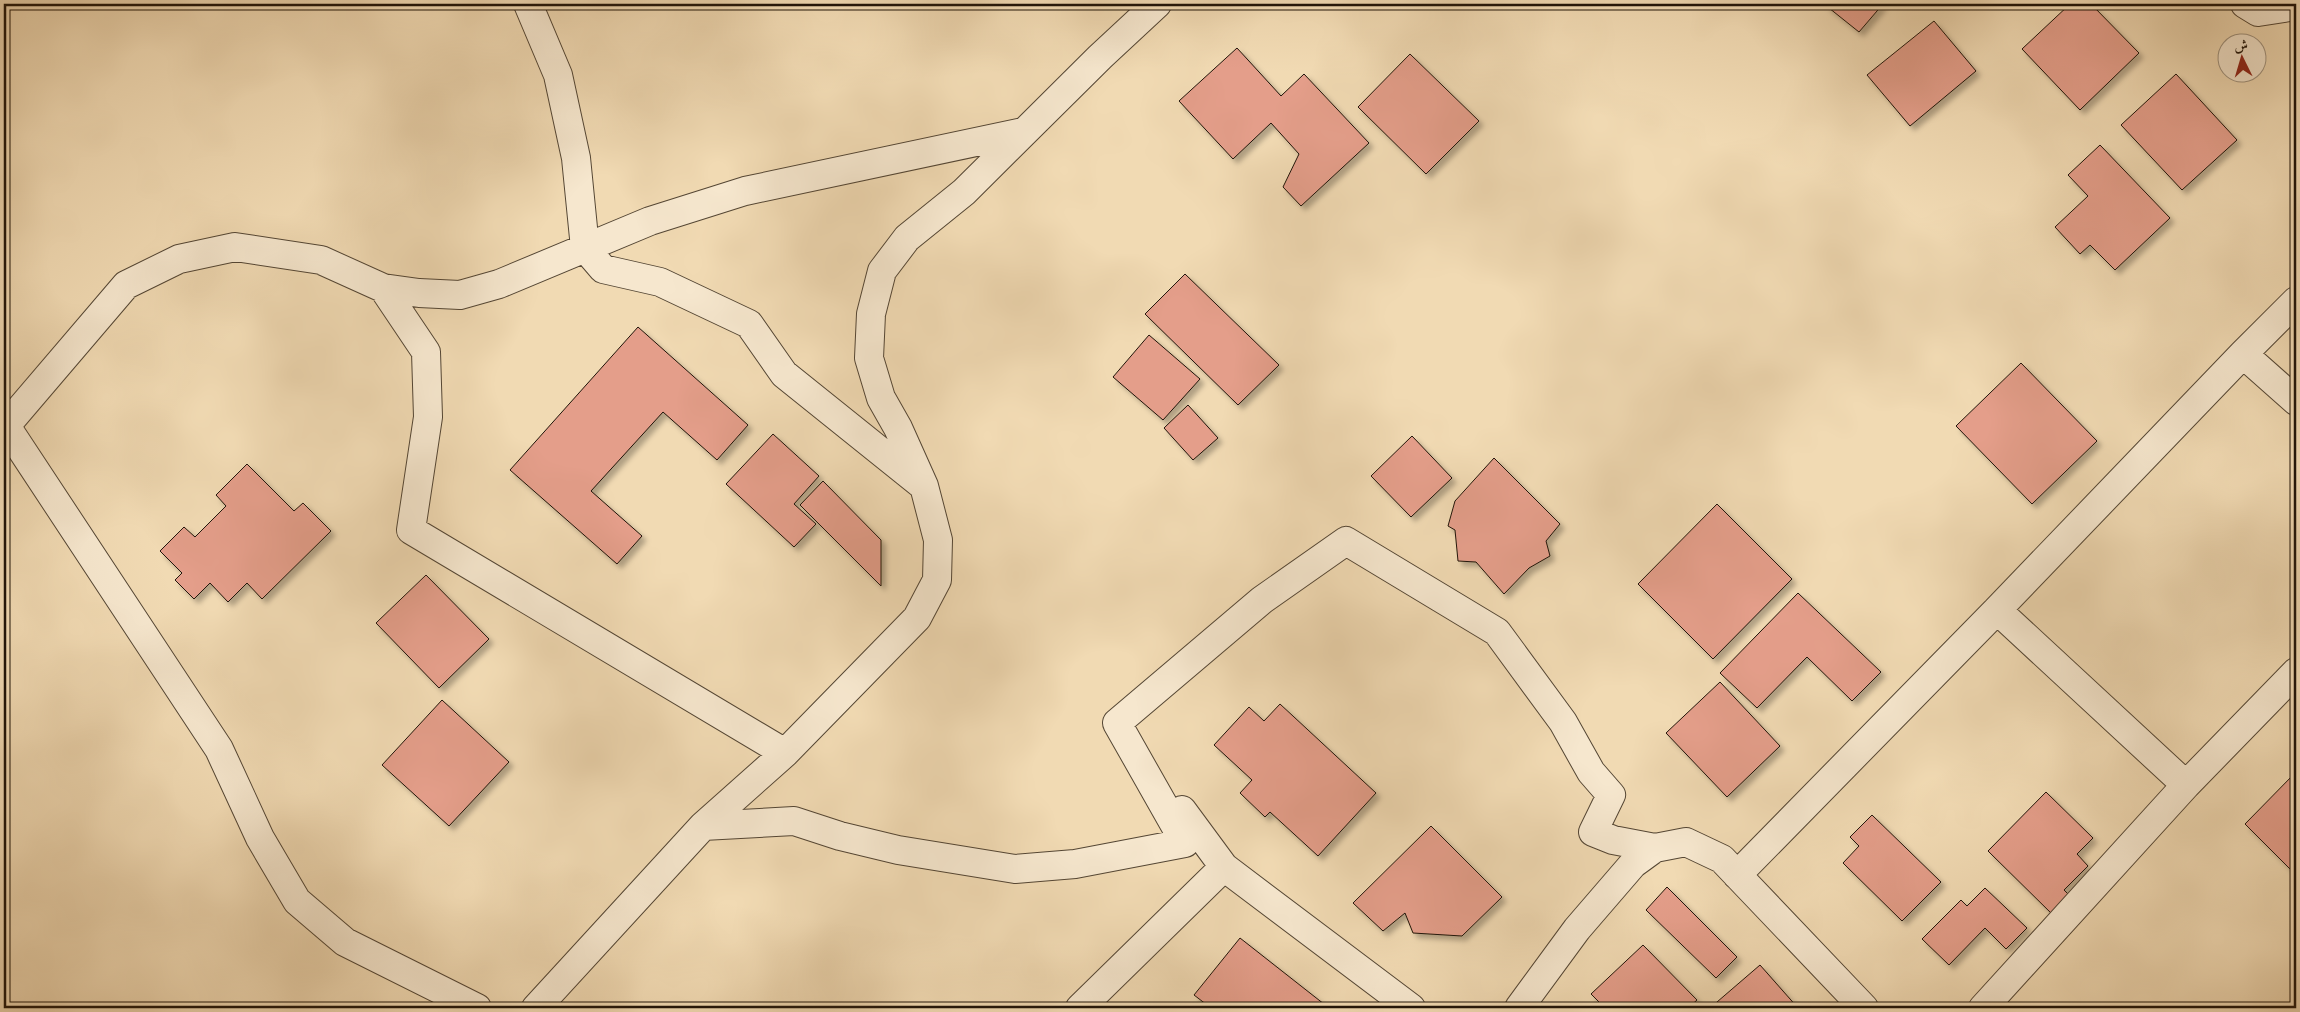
<svg xmlns="http://www.w3.org/2000/svg" width="2300" height="1012" viewBox="0 0 2300 1012" font-family="'Old Standard TT',Amiri,serif">
  <style>
    .building { fill: #e49e8a; stroke: #201409; filter: url(#shadow) }
    .lines { fill: none; stroke-linecap: round; stroke-linejoin: round }
    .minor-casing { stroke: #544634; stroke-width: 30 }
    .minor { stroke: #f6e7ce; stroke-width: 28 }
  </style>
  <defs>
    <filter id="shadow"><feDropShadow dx="4.5" dy="4.5" stdDeviation="2.5" flood-color="#0004"/></filter>
  </defs>
  <rect width="100%" height="100%" fill="#f1dab3"/>
  <filter id="stains"><feTurbulence type="fractalNoise" baseFrequency=".004" numOctaves="4"/><feColorMatrix values="0 0 0 0 .2 0 0 0 0 .09 0 0 0 0 .02 0 0 0 .5 -.17"/></filter>
  <radialGradient id="worn" r=".72"><stop offset=".6" stop-color="#630" stop-opacity="0"/><stop offset="1" stop-color="#630" stop-opacity=".3"/></radialGradient>
  <path class="building" d="M1824,4H1883L1859,32Z
    M2070,4H2091L2139,53L2080,110L2022,49Z
    M1934,21L1976,71L1910,126L1867,75Z
    M1237,48L1281,96L1304,74L1369,143L1301,206L1283,187L1299,154L1271,123L1233,159L1179,101Z
    M1410,54L1479,121L1426,174L1358,107Z
    M2176,74L2237,140L2182,190L2121,125Z
    M2100,145L2170,218L2115,270L2090,245L2080,254L2055,227L2088,196L2068,175Z
    M1185,274L1279,365L1238,405L1145,314Z
    M638,327L748,425L717,460L663,412L591,491L642,536L617,564L510,470Z
    M1149,335L1200,379L1163,420L1113,377Z
    M2021,363L2097,441L2032,504L1956,426Z
    M1188,405L1218,438L1193,460L1164,428Z
    M773,434L819,476L794,504L816,524L794,547L726,484Z
    M1412,436L1452,478L1411,517L1371,476Z
    M1494,458L1560,524L1546,541L1550,556L1529,568L1504,594L1476,562L1458,561L1455,530L1448,526L1455,501Z
    M247,464L294,511L303,503L331,531L262,599L247,583L228,602L210,583L194,599L175,580L182,573L160,551L184,527L195,537L226,506L216,495Z
    M823,481L881,540V586L800,505Z
    M1717,504L1792,579L1713,659L1638,584Z
    M426,575L489,639L439,688L376,623Z
    M1798,593L1881,672L1852,701L1807,657L1757,708L1720,673Z
    M1720,682L1780,746L1727,797L1666,733Z
    M442,700L509,762L449,826L382,765Z
    M1280,704L1376,793L1318,856L1270,812L1265,817L1240,793L1252,780L1214,745L1249,707L1264,721Z
    M2296,772V863L2290,869L2245,824Z
    M2046,792L2093,838L2077,854L2088,866L2064,890L2071,897L2053,915L1988,851Z
    M1872,815L1941,882L1902,921L1843,863L1859,846L1850,837Z
    M1431,826L1502,897L1462,936L1413,933L1405,913L1383,931L1353,903Z
    M1667,887L1737,957L1716,978L1646,910Z
    M1985,888L2027,928L2006,949L1985,928L1949,965L1922,939L1961,900L1967,906Z
    M1240,938L1329,1008H1211L1194,995Z
    M1643,945L1697,1000L1688,1008H1605L1591,994Z
    M1760,965L1798,1008H1710Z"/>
  <g class="lines">
    <defs>
      <path id="minor" d="M528,4L558,75L576,158L585,248L603,269L660,282L749,324L784,374L921,484
        M2245,4L2258,12L2296,6
        M383,288L426,352L428,417L411,530L785,753L917,618L937,580L938,540L924,486L898,428L881,398L869,358L871,314L882,271L907,238L964,192L1100,57L1157,4
        M2243,354L2296,401
        M6,426L219,749L260,838L297,901L345,942L477,1008
        M4,428L126,285L179,259L235,247L321,260L383,288L419,293L460,295L499,284L650,221L745,191L1023,132
        M1997,610L2186,785
        M1182,810L1224,867L1411,1008
        M703,826L794,821L840,836L898,850L1015,869L1075,864L1185,843L1117,723L1262,600L1346,541L1497,632L1563,722L1591,772L1611,795L1593,832L1613,840L1655,848
        M1737,875L1997,610L2243,354L2296,301
        M536,1008L703,826L785,753
        M1080,1008L1224,867
        M1519,1008L1577,929L1633,864L1655,848L1686,842L1722,859L1864,1008
        M1983,1008L2186,785L2296,672"/>
    </defs>
    <use href="#minor" class="minor-casing"/>
    <use href="#minor" class="minor"/>
  </g>
  <rect width="2300" height="1012" fill="none" stroke="#f1dab3" stroke-width="20"/>
  <rect x="5" y="5" width="2290" height="1002" fill="none" stroke="#201409" stroke-width="2.5"/>
  <rect x="10" y="10" width="2280" height="992" fill="none" stroke="#201409"/>
  <g transform="translate(2242 58) rotate(355)"><circle r="24" fill="#f6e7ce" stroke="#a0937f"/>
  <path d="M0-4L9 19L0 12L-9 19Z" fill="#8f2418"/>
  <text y="-8" font-size="14" font-weight="bold" text-anchor="middle" fill="#201409">ش</text>
  </g>
  <rect width="100%" height="100%" filter="url(#stains)"/>
  <rect width="100%" height="100%" fill="url(#worn)"/>
</svg>
